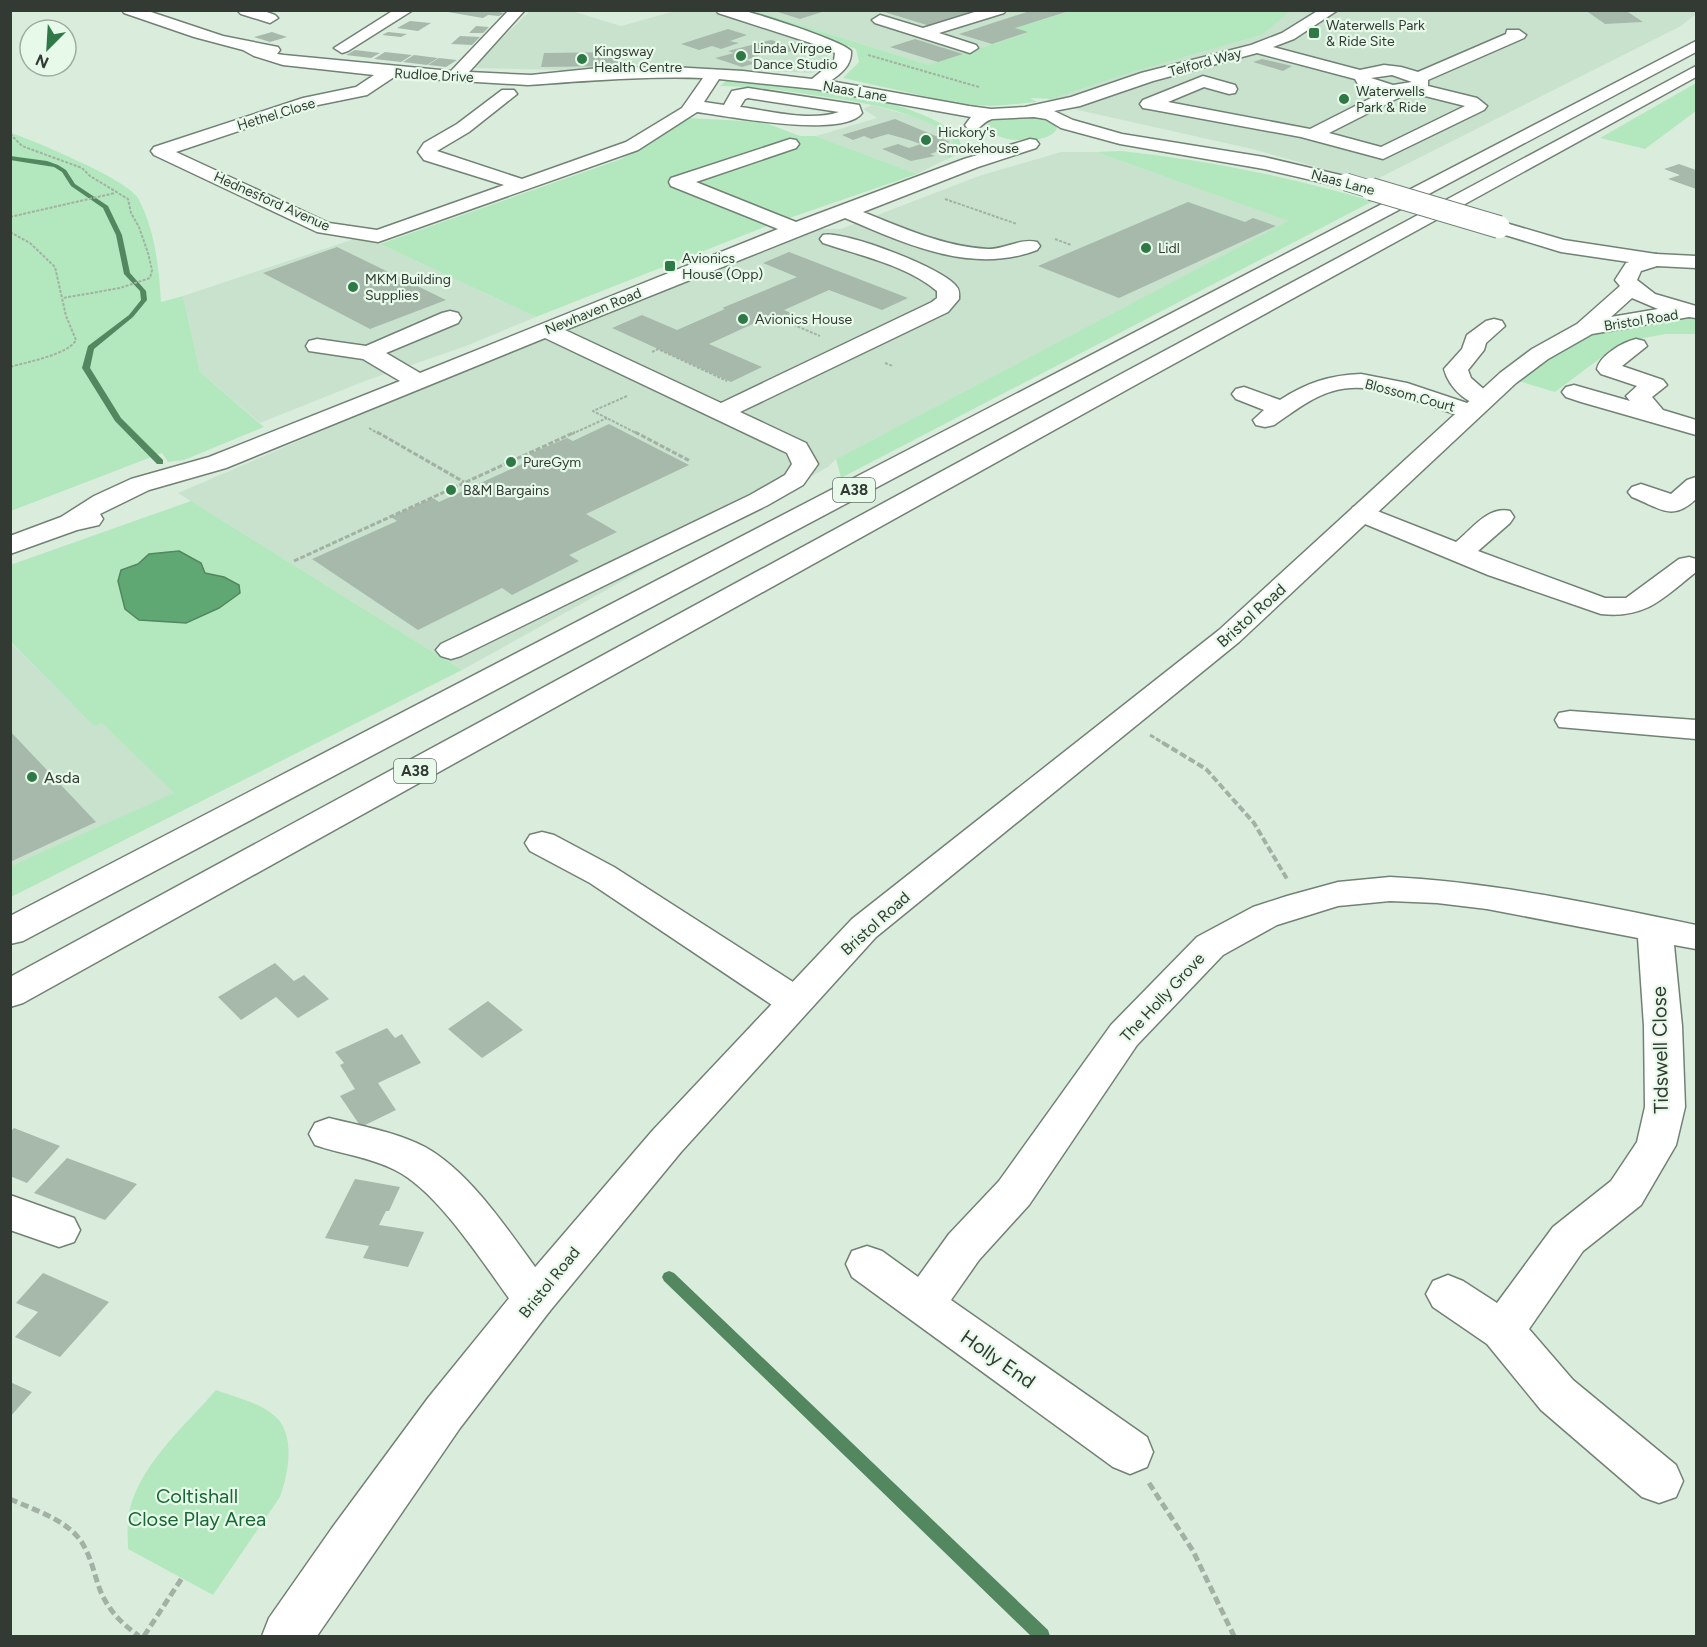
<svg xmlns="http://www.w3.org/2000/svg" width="1707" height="1647" viewBox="0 0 1707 1647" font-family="Figtree,sans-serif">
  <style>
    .built { fill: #c9e2ce }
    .green { fill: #b3e8be; fill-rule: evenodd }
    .water { fill: #60a873; stroke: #528760; stroke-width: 1.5 }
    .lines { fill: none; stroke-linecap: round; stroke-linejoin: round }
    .stream { fill: #528760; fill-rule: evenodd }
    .building { fill: #a7b9aa }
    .minor-casing { stroke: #718274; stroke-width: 3 }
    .major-casing { stroke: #718274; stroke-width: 3 }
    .highway-casing { stroke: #718274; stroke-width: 3 }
    .path-far3 { stroke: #a2b1a4; stroke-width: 2; stroke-dasharray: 3 1.5; stroke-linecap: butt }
    .path-far2 { stroke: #a2b1a4; stroke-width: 3; stroke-dasharray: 5 2; stroke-linecap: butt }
    .path-far1 { stroke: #a2b1a4; stroke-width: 4; stroke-dasharray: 7 3; stroke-linecap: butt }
    .path { stroke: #a2b1a4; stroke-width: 5; stroke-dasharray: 8 4; stroke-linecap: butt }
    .minor { fill: #fff; fill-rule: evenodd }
    .major { fill: #fff; fill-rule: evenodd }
    .highway { fill: #fff; fill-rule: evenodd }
    .minor-bridge-far1-casing { stroke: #718274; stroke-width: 19; stroke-linecap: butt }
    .minor-bridge-casing { stroke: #718274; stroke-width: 24; stroke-linecap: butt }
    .minor-bridge-far1 { stroke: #fff; stroke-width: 17 }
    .minor-bridge { stroke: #fff; stroke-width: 22 }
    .poi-dot { fill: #2f7946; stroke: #e7faea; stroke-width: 2 }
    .labels { text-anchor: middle; stroke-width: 4.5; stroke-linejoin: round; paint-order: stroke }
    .far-poi-label { font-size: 14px; fill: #333a34; stroke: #e7faea; text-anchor: start }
    .far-street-label { font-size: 14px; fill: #333a34; stroke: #e7faea }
    .shield { fill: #e7faea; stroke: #69746b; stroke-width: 1.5 }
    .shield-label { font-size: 15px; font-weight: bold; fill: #333a34 }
    .street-label { font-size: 16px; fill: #333a34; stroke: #e7faea }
    .poi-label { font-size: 16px; fill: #333a34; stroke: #e7faea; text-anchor: start }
    .near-street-label { font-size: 20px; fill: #333a34; stroke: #e7faea }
    .near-park-label { font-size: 20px; fill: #186836; stroke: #e7faea }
  </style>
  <rect width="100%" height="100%" fill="#daeddd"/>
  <path class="built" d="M531,10L572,11L621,26L675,11H710L814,44L826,51L832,60L824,69L812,73L633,66L564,70L471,68Z
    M1696,10V14L1681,26L1371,182L1252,149L1078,110L1034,93L929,65L756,11Z
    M872,105L918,118L938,127L952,136L953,144L945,160L917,174L816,136L877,118L863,109Z
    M1061,152H1096L1289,221L836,459L828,467L462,670L178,493L540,337L778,242L818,229H841L979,176Z
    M363,236L536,317L466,346L365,381L260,423L200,372L183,296Z
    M10,642L94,725L102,722L174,793L11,897Z"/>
  <path class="green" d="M739,11H756L929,65L1027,33L1015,28L1071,11H1291L1261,35L1135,71L1051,99L1030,98L1037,102L993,106L959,104L843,78L859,62L856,49Z
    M726,81C786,80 909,96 957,134L961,145L954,156L945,160L953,144L952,136C911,109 860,102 812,95C782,90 751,86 720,86Z
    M1696,83V111L1645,149L1600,138Z
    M1007,115C1022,116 1050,112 1057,129C1047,146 997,143 985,128L990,120Z
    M688,118L763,122L800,136H816L917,174L772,224L536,317L380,244L621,159Z
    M11,133C33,140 128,180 138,198C155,229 159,268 161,302L183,296L200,372L264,427L184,460L168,462L162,453L11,511Z
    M1121,151C1206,160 1291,177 1373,201L841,478L836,459L1288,221L1096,152Z
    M1696,312V334H1666L1622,342L1555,392L1508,378L1585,329L1669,314Z
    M191,501L462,670L11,897V866L174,793L102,723L94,726L11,642L10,565ZM149,554L205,573L224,577L125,609L118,581L121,570L138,564Z
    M216,1390C235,1397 261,1403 276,1417C296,1436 288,1475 280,1497L213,1595L128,1549C128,1540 127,1530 128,1521C132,1471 185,1426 216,1390Z"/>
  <path class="water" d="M179,551L201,563L205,573L224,577L239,585L240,593L219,608L186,623L139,620L125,609L118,581L121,570L138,564L149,554Z"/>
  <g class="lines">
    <path class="stream" d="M10,156L47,161L58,165L66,170L75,184L108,206L122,235L130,273L146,291L147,300L133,317L94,349L90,368L121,418L163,460V464H157L115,421L82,368L88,346L129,315L141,300L140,291L124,274L116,235L103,208L71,186L62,172L54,167L10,160Z
      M669,1271L674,1273L1048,1630L1050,1636H1031L664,1281L662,1277L664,1273Z"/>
  </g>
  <path class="building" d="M436,10H487L505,13L499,16L488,15L483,18Z
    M828,10L800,19L775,11V10Z
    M878,10H977V11L930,26Z
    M1033,10L1069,11L1015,28L1028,32L992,44L959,34Z
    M1585,10H1625L1643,22L1605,24Z
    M410,21L431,23L418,31L397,28Z
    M476,26L489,27L483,33H469Z
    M728,29L747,35L730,41L739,43L721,49L712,46L699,50L681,44Z
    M272,32L287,37L270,42L254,37Z
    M388,32L407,34L401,37L382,35Z
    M460,36L480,37L472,45L451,44Z
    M915,39L963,54L938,62L890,47Z
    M771,40L799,49L785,53L776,50L746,60L756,63L742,67L715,58L734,53L728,51Z
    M355,50L380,53L371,58L346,55Z
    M385,52L412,55L401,62L374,59Z
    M623,52L621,66L541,67L544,53Z
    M414,55L438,58L427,65L403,62Z
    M439,58L457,60L446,67L428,65Z
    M1262,59L1292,66L1283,71L1253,62Z
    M895,119L950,142L940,145L948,148L930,154L935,156L911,161L882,149L898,144L909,148L921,144L906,139L888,134L871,139L864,136L853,140L842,135Z
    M1679,164L1696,170V189L1668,179L1680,175L1664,169Z
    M1188,202L1245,222L1253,218L1276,226L1119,298L1038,266Z
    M337,247L446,300L370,329L263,273Z
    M789,252L908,298L882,310L829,290L784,310L793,314L767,326L757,322L709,344L762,367L731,382L612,328L642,315L677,330L725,309L722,308L797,277L763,263Z
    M609,424L689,465L586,514L617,532L569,555L579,561L512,595L502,588L418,630L312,559L397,521L391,517L433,498L439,502L535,458L529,454L567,438L573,441Z
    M10,731L96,822L10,862Z
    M275,963L294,981L304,975L329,999L298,1018L276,997L241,1020L218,997Z
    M488,1001L523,1030L482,1058L448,1029Z
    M387,1028L395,1038L402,1034L421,1063L378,1083L396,1110L361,1127L340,1096L355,1089L340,1065L344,1063L335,1052Z
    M14,1128L60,1146L27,1183L10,1176V1132Z
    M67,1158L137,1184L105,1220L34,1193Z
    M355,1179L400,1187L389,1211H386L379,1225L424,1232L408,1267L363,1258L369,1246L325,1238Z
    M43,1273L109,1302L60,1357L15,1337L38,1312L16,1303Z
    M10,1382L32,1392L10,1417Z"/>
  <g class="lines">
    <defs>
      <path id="minor" d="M122,10H145L223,36L278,47L280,50L277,54L284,55L451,71L509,10H525L469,72L531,75L599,68L671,67L743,71L812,79L834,61L835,53L820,46L718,13L716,10C723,10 732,9 740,10C756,13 843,41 851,51C852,65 841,74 830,81L969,106L991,109L1025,107L1071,97L1141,73L1251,45L1282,33L1319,10H1338L1294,39L1273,47L1360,70L1384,65L1401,67L1418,72L1506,34L1507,30H1519L1526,35L1524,38L1428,80V86L1477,98L1487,106L1484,110L1383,159L1301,137L1149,109L1143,108L1140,104L1143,100L1203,76L1235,85L1237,89L1235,93L1229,94L1204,87L1168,102L1310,129L1381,93L1359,86L1355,79L1257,53L1153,81L1080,106L1054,111L1073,120L1122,134L1264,157L1353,178L1355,182L1353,186L1346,188L1264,169L1120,144L1061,128L1046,119L1034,117L992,119C981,122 981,132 968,129L965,125L971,117L815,89L719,79L704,102L724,105L732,91L748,88L853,104L859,105L862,113C843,139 728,116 697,112L638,150L378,242L317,232L154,155L151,151L154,147L303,98L356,87L374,75L283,65L254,56L243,50L194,37L124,13ZM1392,75L1412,82L1393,85L1371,78ZM394,77L528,85C586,81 644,76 703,78L682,108L626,142L522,179L437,151L469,132L517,94L514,90H502L457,124L424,143L418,152L424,160L504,185L377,230L329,223L176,152L313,106L367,95ZM1413,93L1465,106L1381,147L1329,133L1404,95ZM748,98L839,112C809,122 771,111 740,107L745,99Z
        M261,10L275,15L278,18L270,23L241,14L238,11Z
        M394,10H413L348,51L342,53L334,48Z
        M981,10H1006L1004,13L939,33L976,45L978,48L970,53L875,23L872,20L880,15L923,28Z
        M790,139L796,140L799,144L796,148L696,182L796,222L964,159L1030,139L1036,140L1039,144L1036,148L978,167L863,212C903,228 945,247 988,249C1005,249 1021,238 1037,242L1040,246L1037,250C972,275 906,244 845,218L565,330L721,403L932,302L937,298V291C906,265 861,256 823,243L820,239L823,235C843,230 943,268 956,286C960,290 959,294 959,299L948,312L740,412L806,443L818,464L803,485L768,505L461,656L451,659L441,656L436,650L441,644L750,495L785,475L792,464L787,453L545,338L226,468L149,490L100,514L103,519L99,525L77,530L10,554V536L61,517L94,496L131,479L209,457L400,381L363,359L309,351L306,346L309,341L317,339L366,346L442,313L450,311L458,313L461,318L458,323L386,353L420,373L778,229L671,186L669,182L671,178Z
        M1499,221L1564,240L1656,254L1663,256L1666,260L1663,264L1656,266L1561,252L1492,231L1489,227L1492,223Z
        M1494,319L1502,321L1505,326L1486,343L1484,350L1468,370L1471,378L1496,400L1492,405C1472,410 1449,389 1444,369L1462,349L1467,335L1486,321Z
        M1636,339L1644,341L1647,346L1622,366L1663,380L1667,385L1652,397L1663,410L1696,420V435L1581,402L1566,397L1562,392L1566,387L1574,385L1630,401L1626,396L1637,386L1601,374L1597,369C1600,355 1623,342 1636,339Z
        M1361,374L1407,383L1479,407L1483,412L1479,417L1471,419C1428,408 1379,378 1333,391C1311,397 1292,413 1274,425L1265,427L1256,425L1253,420L1264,410L1236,399L1232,394L1236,389L1244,387L1280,400C1306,383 1330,375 1361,374Z
        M1696,477V499C1672,522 1660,508 1632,497L1628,492L1632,487L1641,484L1671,494L1687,480Z
        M1362,505L1456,542C1472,529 1488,506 1510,511L1514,517L1510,523L1478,551L1605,598H1626L1679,559L1689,557L1696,559V572C1663,598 1646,619 1601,614L1488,575L1353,519L1349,513L1353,507Z
        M1570,711L1696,720V739L1559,727L1555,720L1559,713Z
        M542,832L554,835L614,867L807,991L812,1001L807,1011L794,1015L781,1011L590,883L530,851L525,843L530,835Z
        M1390,877C1493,882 1596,904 1696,925V949L1674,945L1682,1026L1685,1107L1676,1145L1641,1205L1583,1251L1529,1329L1573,1380L1676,1465L1683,1481L1676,1497L1659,1503L1642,1497L1541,1410L1487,1344L1433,1307L1426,1294L1433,1281L1448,1275L1463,1281L1497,1303L1553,1227L1611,1181L1637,1142L1645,1107L1644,1026L1638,938L1487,909L1437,903L1390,901L1338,906L1277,925L1223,955L1137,1045L1029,1205L979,1260L951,1300L1147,1437L1153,1452L1147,1467L1130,1474L1113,1467L852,1277L846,1264L852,1251L867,1246L882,1251L918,1277L949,1234L999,1181L1111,1025L1197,937L1253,907L1287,896L1338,882Z
        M329,1118C361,1126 396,1132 425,1147C474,1174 515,1241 549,1286L556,1299L549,1312L534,1318L519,1312C487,1270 441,1193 395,1170C370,1157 341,1154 315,1145L309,1134L315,1123Z
        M10,1195L74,1218L80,1230L74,1242L59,1247L10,1230Z"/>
      <path id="major" d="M1656,254L1696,256V268L1657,266L1641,271L1637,280L1655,294L1696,306V318L1689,317L1592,334L1548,359L1516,383L1239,642L876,937L681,1152L549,1312L460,1428L317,1636H262L269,1618L332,1528L428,1398L519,1286L653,1130L852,919L1219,630L1500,373L1532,349L1577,324L1620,286L1615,280L1626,263ZM1632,298L1658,309L1611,317Z"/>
      <path id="highway" d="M1696,41V52L23,941L10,944V916Z
        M1696,66V77L1139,383L23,1003L10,1007V977L1123,373Z"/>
    </defs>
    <use href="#minor" class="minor-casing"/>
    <use href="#major" class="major-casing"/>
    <use href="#highway" class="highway-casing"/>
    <path class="path-far3" d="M868,55L979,87
      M10,134L22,146L82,168L90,176L128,199L131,213L139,227L148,253L152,270L150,278L120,288L63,298
      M945,199L1017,224
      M10,217L115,193
      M10,232L30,243L55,267L66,316L76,340C68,355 26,362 10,367
      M1055,239L1071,245
      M785,321L820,336
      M652,352L658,349L727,381
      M885,363L893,366
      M627,396L593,411L638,434
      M369,428L379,434
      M572,434L607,418"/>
    <path class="path-far2" d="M377,432L464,482
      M635,432L690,461
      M294,561L575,432
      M1150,735L1165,744"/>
    <path class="path-far1" d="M1163,743L1206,769L1254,823L1287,879"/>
    <path class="path" d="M1149,1483L1193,1551L1234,1636
      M10,1499C32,1509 59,1517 76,1535C90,1550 93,1571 100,1590C108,1610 122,1624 139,1636
      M144,1636L182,1578"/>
    <use href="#minor" class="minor"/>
    <use href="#major" class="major"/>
    <use href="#highway" class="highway"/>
    <defs>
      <path id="minor-bridge-far1" d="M1346,182L1376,191"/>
      <path id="minor-bridge" d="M1371,189L1499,227"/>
    </defs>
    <use href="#minor-bridge-far1" class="minor-bridge-far1-casing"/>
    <use href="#minor-bridge" class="minor-bridge-casing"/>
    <use href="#minor-bridge-far1" class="minor-bridge-far1"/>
    <use href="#minor-bridge" class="minor-bridge"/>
  </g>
  <g class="poi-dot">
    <rect x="1308" y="27" width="12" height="12" rx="3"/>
    <circle cx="741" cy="56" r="6"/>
    <circle cx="582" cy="59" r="6"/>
    <circle cx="1344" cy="99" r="6"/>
    <circle cx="926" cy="140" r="6"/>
    <circle cx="1146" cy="248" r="6"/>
    <rect x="664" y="260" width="12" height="12" rx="3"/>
    <circle cx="353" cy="287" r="6"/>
    <circle cx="743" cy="319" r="6"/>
    <circle cx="511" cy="462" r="6"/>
    <circle cx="451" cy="490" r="6"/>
    <circle cx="32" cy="777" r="6"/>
  </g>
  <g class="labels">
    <g class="far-poi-label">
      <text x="1326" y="30">Waterwells Park<tspan x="1326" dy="16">&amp; Ride Site</tspan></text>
      <text x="753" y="53">Linda Virgoe<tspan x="753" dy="16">Dance Studio</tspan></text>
      <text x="594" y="56">Kingsway<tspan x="594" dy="16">Health Centre</tspan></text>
      <text x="1356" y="96">Waterwells<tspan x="1356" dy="16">Park &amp; Ride</tspan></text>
      <text x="938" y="137">Hickory's<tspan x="938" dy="16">Smokehouse</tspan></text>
      <text x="1158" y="253">Lidl</text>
      <text x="682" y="263">Avionics<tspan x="682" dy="16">House (Opp)</tspan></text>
      <text x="365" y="284">MKM Building<tspan x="365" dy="16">Supplies</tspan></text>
      <text x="755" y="324">Avionics House</text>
      <text x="523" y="467">PureGym</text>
      <text x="463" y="495">B&amp;M Bargains</text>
    </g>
    <g class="far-street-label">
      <text transform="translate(1205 62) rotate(-15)" y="5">Telford Way</text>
      <text transform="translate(434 75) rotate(3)" y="5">Rudloe Drive</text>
      <text transform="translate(855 91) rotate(10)" y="5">Naas Lane</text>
      <text transform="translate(276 114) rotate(-17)" y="5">Hethel Close</text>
      <text transform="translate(1343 182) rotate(15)" y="5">Naas Lane</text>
      <text transform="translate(272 201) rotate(24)" y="5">Hednesford Avenue</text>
      <text transform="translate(593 311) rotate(-22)" y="5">Newhaven Road</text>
      <text transform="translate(1641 320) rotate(-9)" y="5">Bristol Road</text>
      <text transform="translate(1410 395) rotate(15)" y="5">Blossom Court</text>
    </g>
    <g class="shield">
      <rect x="833" y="478" width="42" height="24" rx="4.5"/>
      <rect x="394" y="759" width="42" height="24" rx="4.5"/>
    </g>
    <g class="shield-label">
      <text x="854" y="495">A38</text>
      <text x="415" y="776">A38</text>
    </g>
    <g class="street-label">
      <text transform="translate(1251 615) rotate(-42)" y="6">Bristol Road</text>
      <text transform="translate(875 923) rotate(-42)" y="6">Bristol Road</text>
      <text transform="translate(1162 997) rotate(-47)" y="6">The Holly Grove</text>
      <text transform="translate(549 1282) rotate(-51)" y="6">Bristol Road</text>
    </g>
    <g class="poi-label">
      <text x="44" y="783">Asda</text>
    </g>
    <g class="near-street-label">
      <text transform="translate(1660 1050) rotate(-91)" y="7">Tidswell Close</text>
      <text transform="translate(998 1359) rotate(35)" y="7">Holly End</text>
    </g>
    <g class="near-park-label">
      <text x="197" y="1503">Coltishall<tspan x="197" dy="23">Close Play Area</tspan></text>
    </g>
  </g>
  <rect width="1707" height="1647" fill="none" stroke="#333a34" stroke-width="24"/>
  <g transform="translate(48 48) rotate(204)"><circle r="28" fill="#e7faea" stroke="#9fada1" stroke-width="1.5"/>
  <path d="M0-4.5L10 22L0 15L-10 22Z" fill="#2f7946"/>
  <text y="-9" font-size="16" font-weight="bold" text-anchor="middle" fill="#333a34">N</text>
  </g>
</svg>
